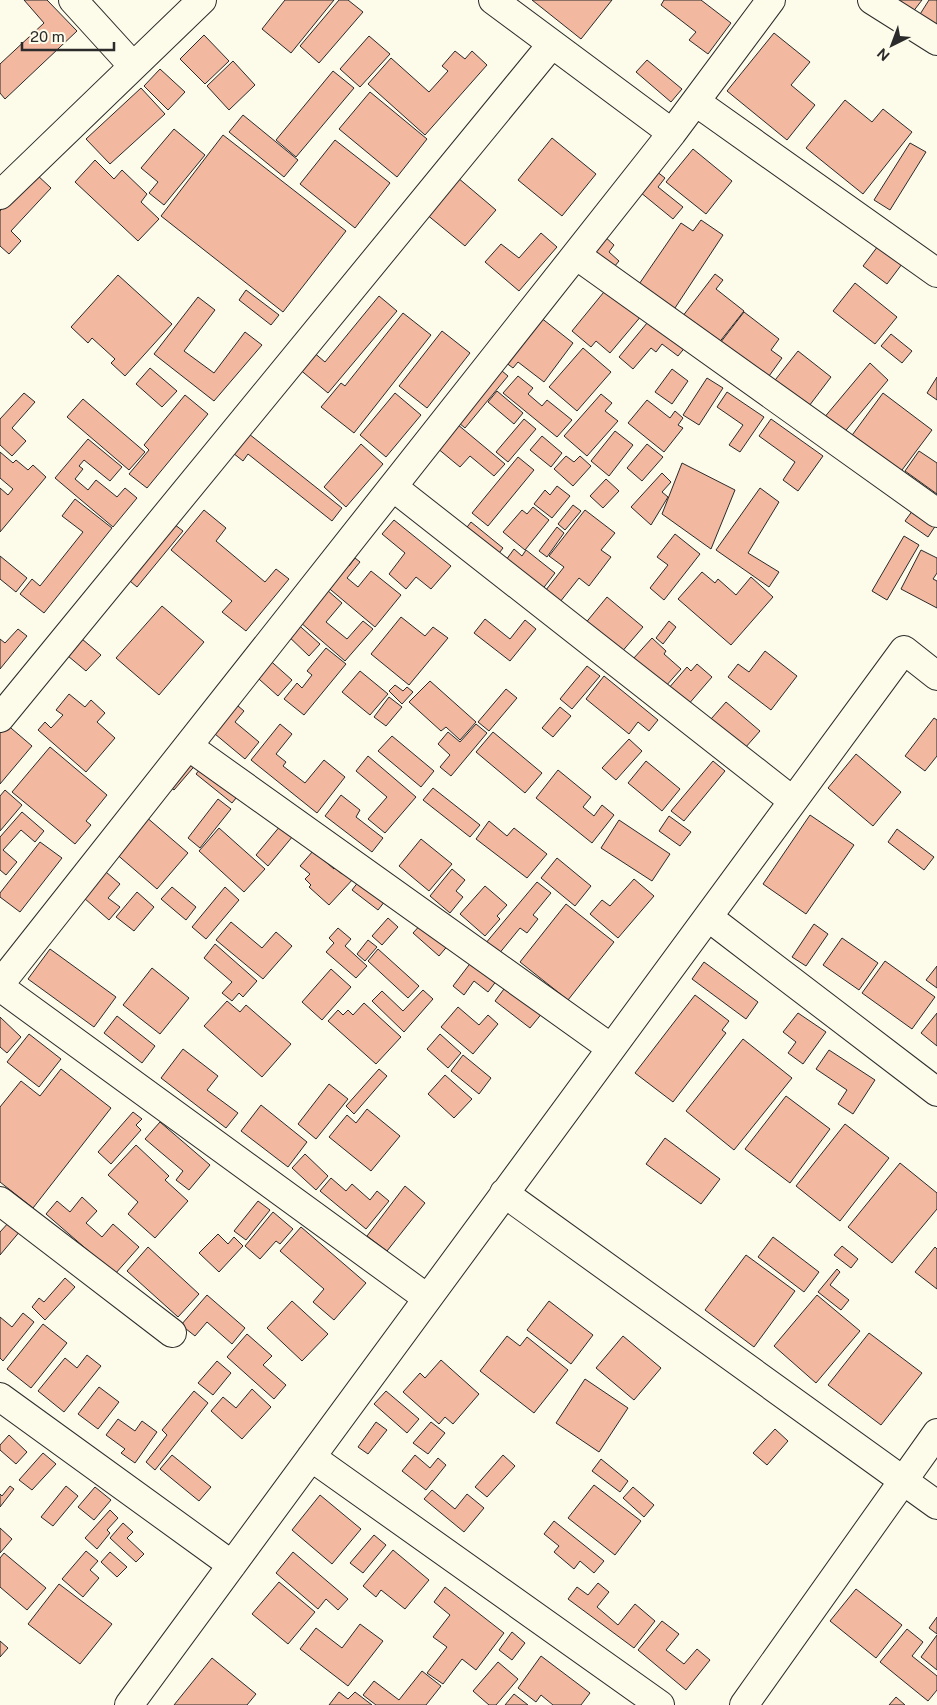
<svg xmlns="http://www.w3.org/2000/svg" width="937" height="1705" viewBox="0 0 937 1705" font-family="'Public Sans',sans-serif">
  <style>
    .building { fill: #f2b8a0; stroke: #2b2b2b }
    .lines { fill: none; stroke-linecap: round; stroke-linejoin: round }
    .minor-casing { stroke: #2b2b2b; stroke-width: 30 }
    .minor { stroke: #fdfbea; stroke-width: 28 }
  </style>
  <rect width="100%" height="100%" fill="#fdfbea"/>
  <path class="building" d="M24,0H47L77,31L5,99L0,93V64L44,23Z
    M285,0H334L291,53L262,29Z
    M339,0H348L363,12L319,63L300,46Z
    M532,0H612L581,39Z
    M664,0H701L731,23L708,54L689,40L696,32L661,5Z
    M887,0H922L909,17Z
    M929,0H937V31L917,19Z
    M774,33L810,62L791,85L815,105L787,140L727,91Z
    M204,35L229,61L205,84L180,59Z
    M369,36L390,54L360,87L340,69Z
    M455,51L465,59L472,51L487,65L425,135L368,84L391,58L429,92L448,71L442,66Z
    M647,60L682,89L671,102L636,72Z
    M233,61L255,85L229,110L207,86Z
    M160,69L185,92L168,110L144,86Z
    M333,71L354,88L296,157L276,140Z
    M141,88L165,114L110,164L86,139Z
    M370,92L427,139L397,177L339,129Z
    M845,100L872,122L883,109L912,132L863,194L806,148Z
    M243,115L298,160L284,177L229,132Z
    M174,129L205,155L164,205L149,193L158,182L141,168Z
    M223,135L346,231L283,312L161,216Z
    M552,138L596,174L562,216L518,180Z
    M335,140L390,183L355,228L300,184Z
    M910,143L926,152L890,210L874,200Z
    M693,149L732,181L706,214L666,182Z
    M95,160L114,179L122,170L147,194L141,202L159,219L138,241L75,182Z
    M656,171L665,178L658,187L683,207L673,219L640,192Z
    M451,172L496,210L465,246L420,209Z
    M36,174L51,188L11,231L21,241L9,254L0,246V211Z
    M701,220L723,235L671,314L635,290L681,223L693,231Z
    M541,233L557,247L519,291L485,262L501,244L519,258Z
    M603,235L614,245L609,252L619,261L609,273L587,255Z
    M884,238L908,256L887,284L863,266Z
    M715,274L723,280L716,289L744,311L714,349L679,321Z
    M118,275L172,324L125,376L111,363L115,359L92,338L88,343L71,327Z
    M855,283L897,317L875,344L833,311Z
    M608,287L642,315L610,353L596,341L591,347L572,331Z
    M246,290L279,315L271,325L239,300Z
    M379,296L397,311L328,393L298,368L312,351L325,362Z
    M198,297L215,310L184,351L214,373L245,332L262,345L214,401L154,354Z
    M744,312L779,339L771,350L782,358L764,383L717,347Z
    M403,313L431,335L354,433L321,407L341,383L345,386Z
    M540,317L573,343L544,382L518,362L513,368L505,362Z
    M652,317L687,345L678,356L662,344L656,352L651,348L633,369L619,357Z
    M442,331L470,353L427,408L399,386Z
    M891,334L912,351L902,363L881,346Z
    M583,348L611,372L577,411L549,387Z
    M798,351L831,377L806,410L772,384Z
    M870,363L888,380L842,435L823,419Z
    M496,366L508,376L465,428L453,418Z
    M150,368L177,391L162,407L136,384Z
    M672,369L688,381L672,404L655,392Z
    M518,376L533,388L528,394L542,406L547,400L572,420L557,437L503,393Z
    M937,377V400L927,393Z
    M707,378L723,388L699,425L683,415Z
    M497,391L523,413L514,424L488,402Z
    M727,392L764,417L740,452L729,445L743,425L717,407Z
    M24,393L35,402L12,428L26,441L12,456L0,445V419Z
    M395,393L421,415L386,457L360,435Z
    M883,393L932,430L899,474L850,438Z
    M601,394L612,403L605,411L618,421L587,456L564,436Z
    M185,395L208,414L147,488L129,474L149,450L144,445Z
    M83,399L145,452L129,470L67,417Z
    M647,400L670,418L675,411L683,418L678,425L683,428L664,452L628,423Z
    M451,419L505,464L494,476L470,456L460,467L431,443Z
    M524,419L536,429L508,462L496,452Z
    M771,419L823,456L798,491L783,480L795,462L759,436Z
    M244,430L342,508L332,521L248,454L243,461L228,449Z
    M615,431L633,445L609,476L591,461Z
    M542,436L562,453L551,467L530,450Z
    M88,439L122,467L110,481L84,460L79,466L83,469L75,479L88,490L96,480L117,497L125,488L137,498L113,527L55,478Z
    M361,444L383,464L346,507L324,487Z
    M647,444L663,457L642,481L627,468Z
    M919,451L937,463V494L905,471Z
    M0,452L13,463L16,460L28,470L33,465L46,477L0,532V488L8,495L13,489L0,478Z
    M566,456L574,462L580,456L591,466L573,486L554,469Z
    M518,457L534,470L488,526L472,513Z
    M682,463L735,490L711,549L662,514Z
    M662,473L671,482L662,492L668,497L651,525L631,507Z
    M606,479L619,491L603,508L590,496Z
    M557,486L570,496L552,518L534,504L545,490L550,495Z
    M760,488L779,502L748,553L779,572L769,587L716,550Z
    M75,499L112,528L44,613L20,594L32,579L40,586L83,532L62,516Z
    M573,505L581,511L565,530L558,524Z
    M533,507L549,520L525,550L503,532L522,510L527,514Z
    M204,510L226,528L216,541L265,582L276,569L289,579L246,631L222,612L232,601L171,550Z
    M585,510L615,533L601,550L611,557L589,586L579,578L556,607L542,595L564,567L549,556Z
    M913,510L936,525L928,537L905,521Z
    M394,520L451,566L431,589L416,577L406,589L389,574L405,553L382,534Z
    M170,521L183,531L137,587L124,576Z
    M471,522L503,548L493,561L461,535Z
    M557,527L564,533L547,557L539,551Z
    M675,534L700,554L664,600L650,588L668,565L657,557Z
    M904,536L919,545L887,600L872,591Z
    M514,549L522,556L526,550L555,573L538,595L501,567Z
    M921,550L937,558V573L933,579L937,581V608L901,589Z
    M0,556L27,578L16,592L0,579Z
    M355,558L360,562L347,578L358,587L371,571L401,595L375,627L325,585L344,561L349,566Z
    M702,572L715,583L718,579L736,595L751,577L773,597L731,645L678,599Z
    M327,590L342,603L326,622L347,639L363,621L373,629L345,661L300,622Z
    M607,597L643,627L620,654L584,625Z
    M162,606L204,642L159,695L116,658Z
    M401,617L425,636L433,627L448,638L409,685L371,654Z
    M485,619L510,639L525,620L536,629L510,661L474,633Z
    M294,621L320,644L309,656L284,632Z
    M669,621L676,627L663,644L656,638Z
    M18,629L27,636L0,669V639L5,643Z
    M652,638L666,651L664,654L681,669L665,687L633,659Z
    M82,639L101,655L86,671L68,656Z
    M326,648L346,664L304,715L284,699L297,683L302,688L312,675L307,671Z
    M765,651L797,676L771,710L728,677L738,664L749,672Z
    M265,656L292,680L278,696L251,672Z
    M697,664L712,677L687,706L668,689L687,667L691,671Z
    M587,666L600,676L572,709L560,699Z
    M360,671L388,694L370,715L342,692Z
    M604,676L658,720L649,731L638,722L629,734L586,699Z
    M430,681L476,722L460,740L446,727L441,731L409,702Z
    M395,685L403,691L407,687L413,692L402,704L389,691Z
    M506,689L517,698L489,731L478,722Z
    M69,694L85,707L91,700L105,713L97,722L115,738L86,772L38,730L45,722L51,728L63,715L56,710Z
    M389,697L402,707L386,726L374,717Z
    M232,701L244,711L235,722L259,742L245,759L209,729Z
    M726,702L760,731L745,748L711,719Z
    M560,707L571,716L553,737L542,728Z
    M934,718L937,720V756L925,771L905,756Z
    M5,723L32,746L0,784V729Z
    M280,724L292,734L276,754L286,762L283,766L305,783L324,760L345,777L317,813L251,760Z
    M476,724L487,733L451,776L440,767L450,755L438,744L448,732L460,742Z
    M493,732L542,773L525,793L476,752Z
    M392,736L434,771L421,787L378,751Z
    M629,739L642,751L616,780L602,768Z
    M50,747L107,795L86,821L91,825L75,844L12,792Z
    M187,753L198,762L174,790L164,782Z
    M856,754L901,792L873,826L828,788Z
    M368,756L416,797L385,833L368,819L387,797L356,771Z
    M646,761L680,789L662,811L628,783Z
    M713,761L725,771L684,821L671,811Z
    M205,763L241,792L232,803L196,774Z
    M558,770L591,797L583,807L594,816L602,805L614,815L592,843L536,798Z
    M433,788L480,825L470,837L423,800Z
    M5,790L22,805L0,831V796Z
    M341,795L360,810L356,817L383,838L372,852L325,816Z
    M218,799L231,809L200,848L188,838Z
    M22,812L44,831L35,842L21,830L3,850L17,862L6,875L0,870V837Z
    M810,815L854,845L806,914L763,884Z
    M145,816L188,853L157,889L114,852Z
    M669,816L691,832L680,846L659,831Z
    M619,820L670,854L652,881L601,848Z
    M489,821L507,836L514,828L547,854L527,878L476,839Z
    M281,825L293,836L268,866L256,855Z
    M219,828L265,869L244,892L199,851Z
    M897,829L934,857L924,870L888,842Z
    M421,839L452,864L429,891L399,866Z
    M40,842L62,858L20,912L0,897V893Z
    M313,851L334,869L335,868L342,874L345,870L354,878L329,905L309,887L311,885L305,879L310,874L300,866Z
    M557,858L591,886L575,906L541,878Z
    M452,869L465,880L456,891L463,897L450,913L430,896Z
    M106,872L120,884L108,898L120,907L109,920L84,898Z
    M634,879L654,896L618,938L590,914L602,900L610,906Z
    M359,881L385,901L378,910L352,890Z
    M537,882L551,893L533,915L538,919L527,933L520,928L498,955L485,944Z
    M485,886L507,905L497,916L500,919L485,936L460,914Z
    M172,887L196,907L186,920L161,899Z
    M225,887L239,900L206,939L192,927Z
    M137,892L154,907L134,931L116,917Z
    M566,904L614,942L568,1000L520,962Z
    M388,918L398,927L382,945L372,936Z
    M424,921L450,943L439,956L413,933Z
    M231,922L262,948L276,932L292,946L263,979L216,940Z
    M814,924L828,934L806,966L792,957Z
    M338,928L351,939L345,946L367,966L356,978L326,952L334,943L329,938Z
    M842,938L878,963L859,990L823,965Z
    M368,940L377,947L365,961L357,954Z
    M215,944L257,981L243,997L239,993L232,1001L222,993L232,982L204,958Z
    M50,949L116,997L94,1027L28,979Z
    M378,949L419,986L408,998L368,961Z
    M472,961L497,980L488,992L474,981L464,995L453,986Z
    M885,961L935,997L912,1029L862,993Z
    M704,962L758,1002L746,1019L692,979Z
    M937,966V988L926,980Z
    M152,968L189,998L160,1034L123,1005Z
    M331,969L351,987L322,1020L302,1002Z
    M507,985L543,1012L530,1028L495,1001Z
    M423,990L433,999L404,1032L372,1001L382,991L403,1011Z
    M695,995L729,1021L722,1030L726,1033L673,1102L635,1073Z
    M227,1001L240,1012L246,1005L291,1044L262,1077L204,1026Z
    M364,1003L401,1037L376,1064L328,1021L338,1010L343,1015L348,1010L353,1015Z
    M458,1007L479,1025L488,1015L498,1024L473,1054L441,1027Z
    M798,1013L826,1032L803,1064L788,1053L796,1042L783,1032Z
    M937,1013V1046L921,1033Z
    M117,1016L155,1046L142,1063L104,1033Z
    M0,1017L21,1037L7,1053L0,1047Z
    M29,1034L61,1059L39,1087L7,1062Z
    M440,1034L461,1053L448,1068L427,1049Z
    M743,1039L792,1078L734,1150L686,1111Z
    M183,1049L218,1076L207,1090L238,1113L226,1128L161,1078Z
    M829,1050L875,1080L853,1114L838,1104L847,1090L816,1069Z
    M463,1055L491,1078L479,1094L451,1071Z
    M61,1069L111,1108L33,1208L0,1182V1107L21,1081L40,1096Z
    M379,1069L387,1076L354,1114L346,1106Z
    M445,1075L472,1099L454,1118L428,1094Z
    M329,1084L348,1099L316,1139L298,1124Z
    M786,1096L830,1129L790,1183L745,1149Z
    M261,1105L307,1142L288,1167L241,1131Z
    M367,1109L400,1136L371,1171L329,1137L347,1115L356,1123Z
    M133,1112L142,1119L136,1125L141,1130L111,1164L98,1152Z
    M160,1122L210,1165L189,1190L176,1180L183,1171L145,1139Z
    M845,1124L889,1158L840,1221L796,1186Z
    M665,1138L720,1179L701,1204L646,1164Z
    M136,1145L169,1176L165,1180L188,1201L155,1238L128,1214L138,1202L108,1175Z
    M305,1154L328,1176L316,1190L292,1168Z
    M900,1163L937,1193V1209L892,1263L848,1227Z
    M331,1178L346,1191L352,1184L370,1200L377,1191L389,1201L366,1229L320,1191Z
    M405,1186L425,1203L387,1251L367,1236Z
    M82,1197L97,1211L86,1223L102,1237L113,1224L139,1247L115,1274L46,1214L57,1201L70,1212Z
    M258,1201L270,1210L246,1240L234,1231Z
    M273,1212L293,1229L280,1244L276,1241L260,1259L245,1246Z
    M10,1221L21,1230L0,1255V1232Z
    M301,1227L366,1283L334,1320L313,1302L324,1289L280,1251Z
    M218,1234L228,1244L234,1237L243,1246L219,1272L199,1253Z
    M773,1237L819,1272L804,1292L758,1257Z
    M842,1246L858,1259L851,1268L834,1255Z
    M148,1247L199,1294L178,1317L127,1271Z
    M935,1247L937,1249V1289L915,1272Z
    M746,1255L795,1291L754,1347L705,1310Z
    M837,1269L840,1272L830,1285L849,1300L841,1310L818,1292Z
    M65,1278L75,1287L45,1320L32,1307L39,1298L44,1302Z
    M207,1295L245,1328L232,1344L207,1322L195,1336L181,1325Z
    M817,1295L860,1331L816,1383L774,1346Z
    M292,1301L328,1334L302,1361L267,1328Z
    M549,1301L593,1335L571,1364L527,1330Z
    M23,1313L34,1322L3,1361L0,1358V1317L12,1327Z
    M43,1324L67,1343L31,1388L7,1369Z
    M869,1333L922,1373L881,1425L828,1385Z
    M247,1334L272,1356L263,1365L286,1385L274,1399L227,1357Z
    M507,1336L520,1346L527,1337L568,1370L534,1413L480,1371Z
    M623,1336L661,1368L634,1400L596,1368Z
    M87,1355L101,1366L64,1412L38,1391L65,1358L77,1368Z
    M441,1360L479,1394L453,1424L445,1417L439,1424L403,1392L420,1373L425,1378Z
    M217,1361L231,1373L213,1395L198,1383Z
    M585,1379L628,1408L599,1452L556,1423Z
    M99,1387L119,1402L98,1429L78,1414Z
    M252,1389L271,1407L242,1439L211,1411L223,1397L236,1408Z
    M194,1391L208,1403L155,1470L146,1462L167,1435L162,1430Z
    M386,1391L419,1419L407,1433L374,1404Z
    M118,1419L135,1431L142,1421L157,1432L135,1463L121,1453L125,1449L106,1435Z
    M376,1422L387,1430L368,1454L358,1447Z
    M431,1422L445,1433L428,1454L413,1443Z
    M775,1429L788,1441L767,1465L753,1453Z
    M9,1435L27,1452L16,1464L0,1450V1445Z
    M43,1453L56,1464L32,1490L19,1480Z
    M172,1455L211,1487L199,1501L160,1469Z
    M415,1455L430,1468L438,1458L446,1465L426,1490L402,1471Z
    M503,1455L515,1466L487,1497L475,1487Z
    M601,1459L628,1481L620,1492L592,1471Z
    M594,1485L641,1521L615,1555L568,1518Z
    M10,1486L14,1489L0,1507V1494L2,1496Z
    M66,1486L78,1496L53,1526L41,1517Z
    M95,1487L111,1500L94,1520L78,1507Z
    M633,1487L654,1505L644,1517L623,1498Z
    M432,1490L455,1509L467,1494L484,1508L464,1532L424,1499Z
    M320,1495L361,1529L332,1564L292,1530Z
    M110,1510L118,1518L107,1530L110,1533L97,1549L85,1538Z
    M554,1521L604,1561L594,1573L580,1561L574,1569L554,1552L559,1546L544,1534Z
    M123,1523L133,1532L127,1538L144,1554L136,1562L110,1538Z
    M0,1528L12,1539L0,1553Z
    M374,1535L386,1545L363,1573L350,1563Z
    M393,1550L429,1580L405,1609L381,1590L376,1597L363,1586Z
    M86,1551L98,1561L90,1570L99,1578L83,1597L62,1579Z
    M110,1552L127,1567L117,1577L101,1562Z
    M293,1552L348,1599L338,1610L326,1599L318,1609L276,1573Z
    M4,1553L46,1588L27,1610L0,1587V1558Z
    M279,1582L315,1612L288,1644L252,1614Z
    M598,1583L609,1592L597,1607L618,1625L635,1604L655,1621L634,1648L568,1599L577,1587L588,1595Z
    M59,1584L112,1624L80,1664L28,1624Z
    M445,1587L504,1633L476,1670L462,1659L443,1684L427,1673L447,1647L433,1637L450,1615L434,1602Z
    M856,1589L902,1625L876,1658L830,1621Z
    M937,1617V1634L929,1628Z
    M662,1621L679,1634L666,1650L684,1664L697,1649L710,1660L686,1690L638,1650Z
    M360,1624L383,1641L348,1686L300,1649L316,1628L342,1648Z
    M907,1629L923,1642L912,1656L937,1676V1690L928,1701L880,1662Z
    M512,1632L525,1643L512,1660L499,1650Z
    M937,1635V1670L921,1657Z
    M0,1641L8,1648L0,1657Z
    M541,1656L590,1693L581,1705H553L541,1695L536,1702L518,1688Z
    M212,1658L256,1694L247,1705H174Z
    M498,1662L518,1679L496,1705H489L473,1691Z
    M422,1671L441,1686L426,1705H376L363,1695L374,1681L399,1700Z
    M339,1692L348,1699L355,1692L372,1705H329Z
    M514,1694L528,1705H505Z
    M896,1697L905,1705H889Z"/>
  <g class="lines">
    <defs>
      <path id="minor" d="M73,0L133,66
        M493,0L672,133
        M872,0L937,41
        M696,102L937,273
        M0,195L202,0
        M576,255L937,513
        M393,487L793,801
        M0,718L552,44
        M188,746L611,1048
        M708,917L937,1092
        M0,984L672,133L771,0
        M0,987L427,1298
        M504,1193L937,1505
        M0,1201L172,1333
        M0,1397L232,1565
        M311,1457L660,1705
        M129,1705L904,650L937,676
        M744,1705L937,1433"/>
    </defs>
    <use href="#minor" class="minor-casing"/>
    <use href="#minor" class="minor"/>
  </g>
  <g transform="translate(892 45) rotate(222)" stroke="#fdfbea" stroke-width="4" paint-order="stroke">
  <path d="M0-4L9 19L0 12L-9 19Z" fill="#2b2b2b"/>
  <text y="-8" font-size="14" font-weight="bold" text-anchor="middle" fill="#2b2b2b">N</text>
  </g>
  <path d="M22 42v8h92v-8" fill="none" stroke="#2b2b2b" stroke-width="2.5"/>
  <text x="30" y="42" font-size="15" fill="#2b2b2b" stroke="#fdfbea" stroke-width="4" paint-order="stroke">20 m</text>
</svg>
